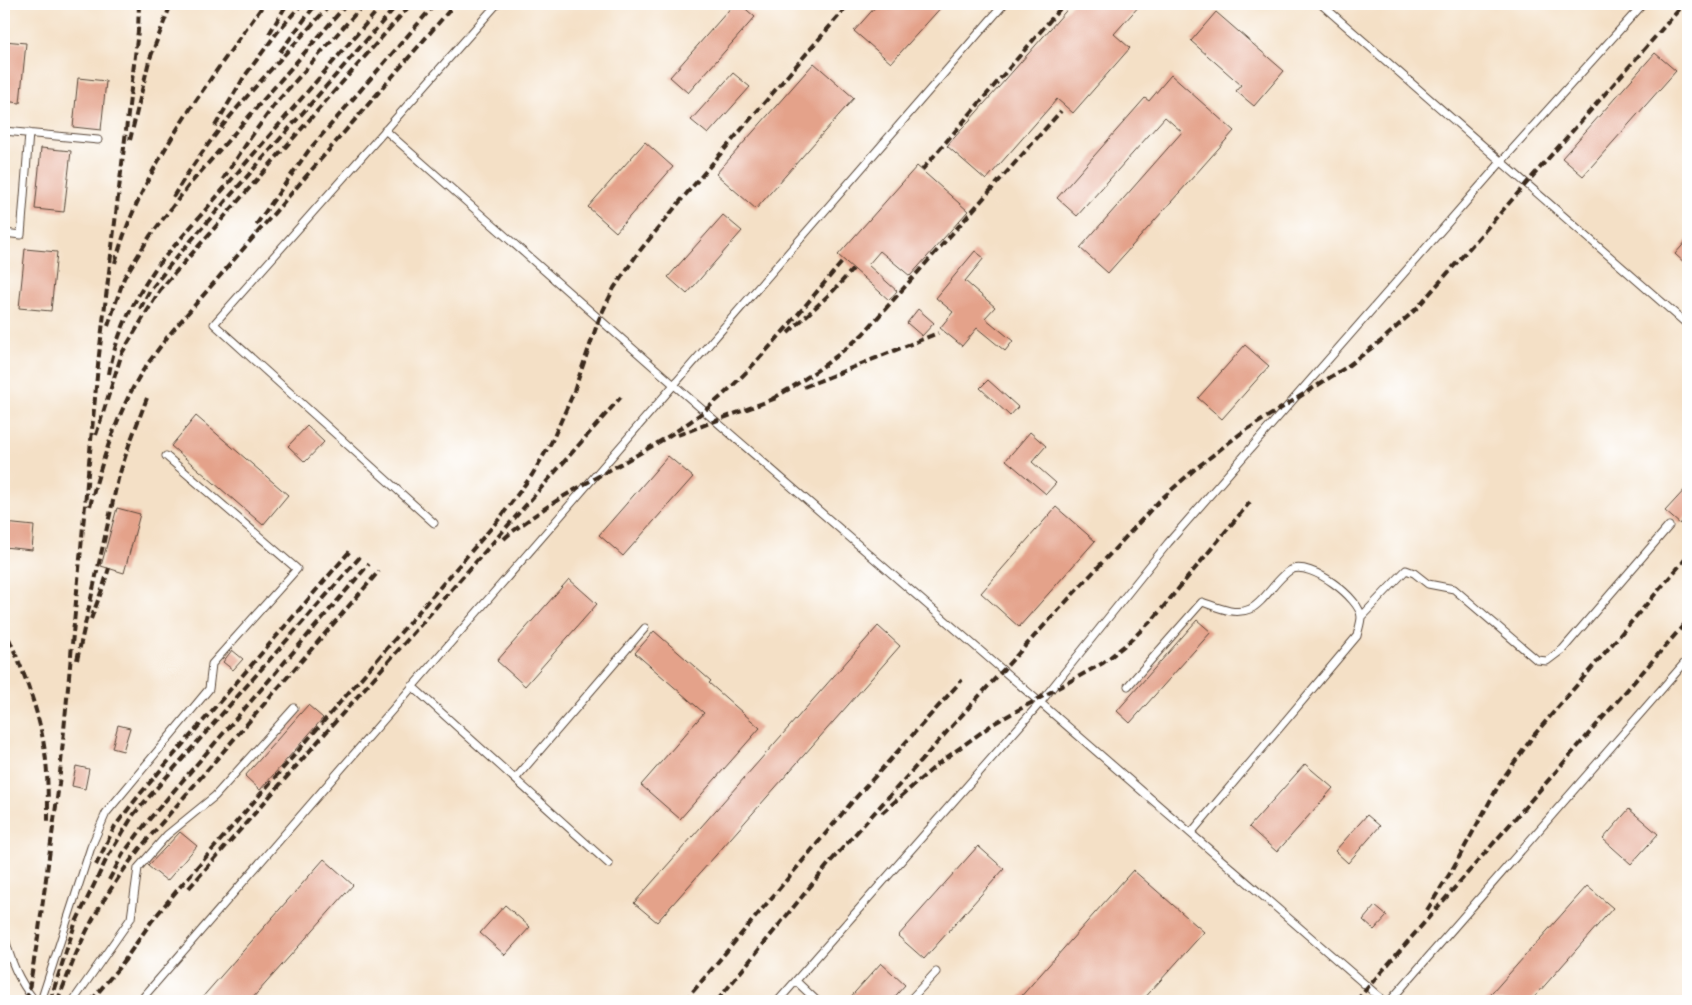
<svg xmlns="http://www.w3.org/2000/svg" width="1692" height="1005" viewBox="0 0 1692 1005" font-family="'Playpen Sans',sans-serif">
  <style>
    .building { fill: #e4a28a }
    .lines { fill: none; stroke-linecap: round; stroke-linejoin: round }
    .lane-casing { stroke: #574537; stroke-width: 9 }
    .lane { stroke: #fff; stroke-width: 7 }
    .rail { stroke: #3b2a1e; stroke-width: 4; stroke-dasharray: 8 4; stroke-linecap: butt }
  </style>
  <rect width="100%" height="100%" fill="#fff"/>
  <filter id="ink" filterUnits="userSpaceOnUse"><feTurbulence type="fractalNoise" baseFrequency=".02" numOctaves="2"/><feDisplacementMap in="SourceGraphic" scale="10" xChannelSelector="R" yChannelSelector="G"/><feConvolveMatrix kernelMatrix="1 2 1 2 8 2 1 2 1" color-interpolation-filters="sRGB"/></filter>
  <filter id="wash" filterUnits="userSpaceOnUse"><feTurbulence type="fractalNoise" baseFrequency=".0096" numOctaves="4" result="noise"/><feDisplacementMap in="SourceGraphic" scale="20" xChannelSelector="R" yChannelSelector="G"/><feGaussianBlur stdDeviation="1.12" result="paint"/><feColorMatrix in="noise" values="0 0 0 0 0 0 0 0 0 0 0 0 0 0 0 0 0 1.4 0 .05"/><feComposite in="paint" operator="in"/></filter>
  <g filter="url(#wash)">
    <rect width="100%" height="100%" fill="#f4e0c6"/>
    <g id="blocks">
      <path class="building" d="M734,4H740L755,17L688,93L670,77Z
        M878,4H944L891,63L854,31Z
        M1072,4H1141L1114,34L1130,48L1073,113L1057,99L986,180L947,146Z
        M1216,12L1284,71L1254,106L1236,91L1241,85L1191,41Z
        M4,41L26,43L20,103L4,101Z
        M1655,53L1676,71L1583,176L1562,158Z
        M814,63L854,98L756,209L716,174Z
        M733,73L750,87L708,134L691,120Z
        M1171,75L1234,131L1108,273L1080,248L1182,132L1165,117L1077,216L1057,198L1145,98L1149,101Z
        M78,78L106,81L101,130L73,127Z
        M645,142L673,167L616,232L588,207Z
        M41,148L71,151L64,212L35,209Z
        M917,166L968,211L910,276L880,251L868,265L897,291L889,300L838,255Z
        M723,215L742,231L687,294L668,277Z
        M1688,239V266L1675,254Z
        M25,249L57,252L51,311L19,308Z
        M975,251L984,258L965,281L995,307L985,318L1013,341L1005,351L977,328L962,346L940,328L953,312L936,298Z
        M918,309L934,323L922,336L907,323Z
        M1245,345L1269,366L1222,419L1198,398Z
        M988,380L1018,407L1010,416L980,388Z
        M196,416L288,495L263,525L171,446Z
        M307,426L324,442L305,462L288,446Z
        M1030,432L1046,446L1032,462L1056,483L1046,494L1006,460Z
        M668,456L693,477L623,556L599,535Z
        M1688,486V514L1680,524L1665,511Z
        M1056,507L1095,541L1019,627L981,593Z
        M117,508L140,514L124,573L101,566Z
        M5,523L34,526L32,550L4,547Z
        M569,579L597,604L525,686L497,661Z
        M1197,620L1211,632L1130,723L1117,711Z
        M878,626L900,646L657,922L634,903Z
        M654,631L711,681L709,683L760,728L680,819L641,785L704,713L635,653Z
        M232,650L243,659L233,670L223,662Z
        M308,705L323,718L260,790L245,776Z
        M118,725L130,728L123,751L112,748Z
        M1305,764L1333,788L1277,852L1249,827Z
        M76,766L89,769L85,789L72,786Z
        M1629,809L1658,834L1631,864L1603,839Z
        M1367,815L1380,826L1348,863L1335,851Z
        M180,832L197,846L167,881L148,866Z
        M978,846L1004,869L924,959L898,936Z
        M324,859L353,885L250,1001H199Z
        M1133,870L1204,932L1142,1001H1017Z
        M1587,886L1613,908L1531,1001H1485Z
        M505,905L530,927L505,955L480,933Z
        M1375,906L1387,916L1374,930L1363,920Z
        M881,963L905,985L891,1001H847Z"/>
    </g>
  </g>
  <g filter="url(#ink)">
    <use href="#blocks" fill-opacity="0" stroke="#574537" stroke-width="1"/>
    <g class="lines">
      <defs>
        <path id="lane" d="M1321,4L1688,325
          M385,130L673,384L1384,1001
          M4,131L98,140
          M4,233L21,235L29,133
          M434,523L214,324L497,4
          M1361,617L1406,570L1414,573L1428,584L1454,589L1537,660L1547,661L1563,649L1669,526
          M412,686L609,864
          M1128,686L1202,602C1217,607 1234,616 1250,609C1264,603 1278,576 1291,570C1310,560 1361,599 1361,617C1361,623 1358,630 1357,636L1191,833
          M516,778L645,628
          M4,934C10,960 18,980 35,1001
          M796,981L817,1001
          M41,1001L91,847L106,813L209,689L212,664L297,569L166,456
          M73,1001L131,918L138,868L167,835L215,796L294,708
          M140,1001L1004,4
          M778,1001L1040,703L1168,543L1501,162L1643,4
          M909,1001L936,972
          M1390,1001L1688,659"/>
      </defs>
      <use href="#lane" class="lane-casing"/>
      <use href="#lane" class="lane"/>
      <path class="rail" d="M269,34L287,4
        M280,52L316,4
        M215,126L244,77L279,30L302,4
        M130,140L149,61L171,4
        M922,170L1064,4
        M223,179L251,137L275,104L364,4
        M173,197C215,125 275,66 331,4
        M256,225L309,150L435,4
        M115,263C142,166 207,85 264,4
        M140,309L149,292L174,260L398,4
        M108,326L124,278L150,236L190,184L347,4
        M788,333L834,290L853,269
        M109,374C116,333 134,300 157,266L383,4
        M804,387L938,333
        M772,399C807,379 833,360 863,334L1061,111
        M96,435L122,353L160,290L411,4
        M678,435L779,397
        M90,506C101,463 117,415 139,377C148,362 159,349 168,336L455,4
        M504,539C512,531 522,525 531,518C579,483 634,460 684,426C744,385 795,316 844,260
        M91,619L103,587L109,568
        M4,628C22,667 39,709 45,752C48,775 48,799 48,822
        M77,660L118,479L129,445L147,398
        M882,813L939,763L993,724L1103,663L1129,642L1155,617L1250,502
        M96,865L115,826L140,794L350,551
        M109,880L123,854L147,822L369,564
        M189,888L621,397
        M1427,910L1452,870L1501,781L1534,735L1688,556
        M122,964L151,922L179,888L500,518L532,475L552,441L573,394L599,319L614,288L638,253L687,193L849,4
        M27,1001L38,937L59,784L99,355L138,31L139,4
        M50,1001L75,924L107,858L134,814L360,557
        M57,1001C66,982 72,962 81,943C97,908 117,878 140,848L379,571
        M91,1001L126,959
        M685,1001L852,802L962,680
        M717,1001L831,861L980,695L1159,501L1195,469L1240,434L1345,368L1381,341L1416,309L1684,4
        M1356,1001L1688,620"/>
    </g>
  </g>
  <rect width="1692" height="1005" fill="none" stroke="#fff" stroke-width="20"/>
</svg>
